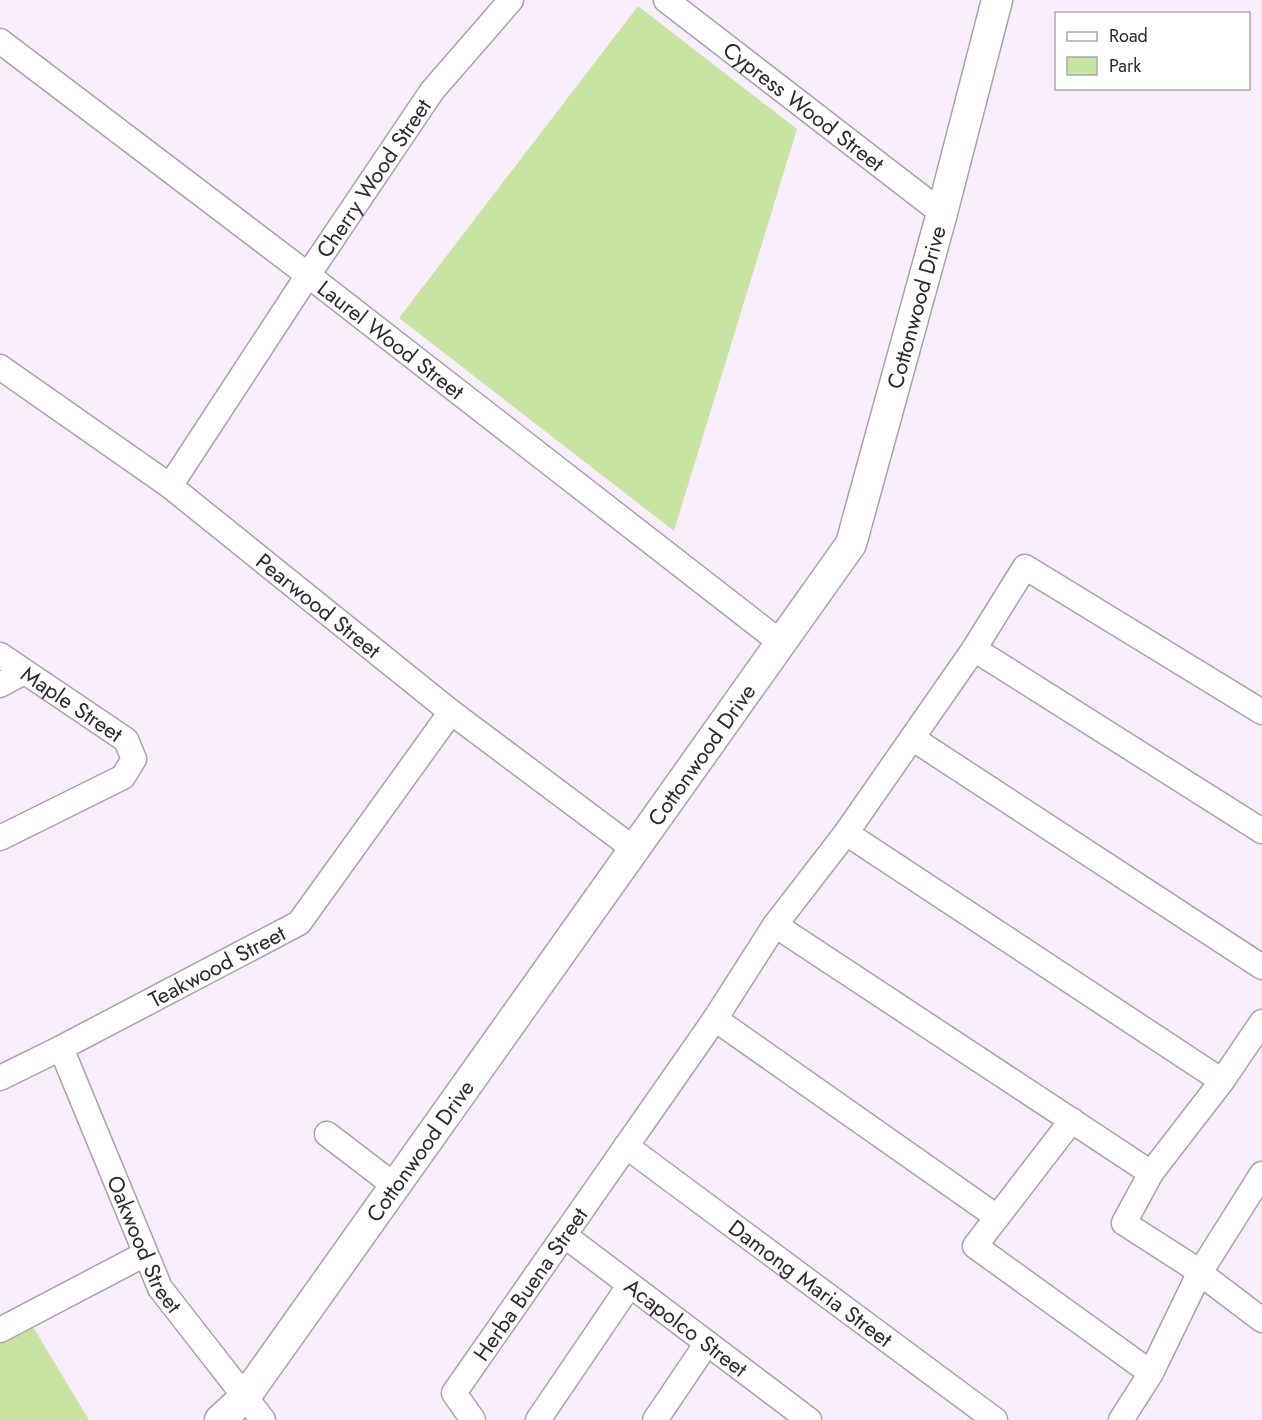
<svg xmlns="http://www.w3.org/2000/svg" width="1262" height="1420" viewBox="0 0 1262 1420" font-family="Jost,sans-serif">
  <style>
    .green { fill: #c8e4a2 }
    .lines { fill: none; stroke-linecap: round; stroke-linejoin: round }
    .minor-casing { stroke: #aba1ad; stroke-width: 27 }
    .tertiary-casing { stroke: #aba1ad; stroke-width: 33 }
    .minor { stroke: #fff; stroke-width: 24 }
    .tertiary { stroke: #fff; stroke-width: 30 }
    .labels { text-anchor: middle; stroke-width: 6; stroke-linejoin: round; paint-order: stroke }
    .street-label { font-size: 22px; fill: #2d292e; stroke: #fff }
  </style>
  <rect width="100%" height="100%" fill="#f8eefb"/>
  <path class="green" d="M638,6L797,129L674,531L399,318Z
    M32,1325L89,1420H0V1342Z"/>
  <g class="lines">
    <defs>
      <g id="minor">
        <path id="s1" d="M666,0L942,213"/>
        <path id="s2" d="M0,41L308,275L780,642"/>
        <path id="s3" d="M0,367L170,486L451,712L634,849"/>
        <path id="s4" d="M170,486L308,275L432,91L511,0"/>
        <path d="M974,649L1262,831"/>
        <path id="s5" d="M0,655L126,740L134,759L123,777L0,838"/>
        <path d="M0,685L24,672"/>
        <path d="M912,738L1262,967"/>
        <path d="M846,833L1222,1081"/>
        <path d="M775,925L1151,1173"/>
        <path d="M715,1019L997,1217"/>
        <path d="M1262,1022L1222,1081L1151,1173L1124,1223L1188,1264L1262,1320"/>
        <path id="s6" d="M61,1048L160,1288L263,1420"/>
        <path id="s7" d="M0,1078L61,1048L299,923L451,712"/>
        <path d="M1072,1120L975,1246L1151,1373"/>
        <path d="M327,1134L395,1186"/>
        <path id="s8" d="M626,1146L995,1420"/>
        <path id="s9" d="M564,1235L809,1420"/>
        <path d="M0,1330L145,1254"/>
        <path id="s10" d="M473,1420L454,1393L715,1019L775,925L846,833L974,649L1025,567L1262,712"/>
        <path d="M538,1420L629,1286"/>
        <path d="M655,1420L707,1343"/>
        <path d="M1121,1420L1151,1373L1199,1274L1262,1174"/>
      </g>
      <g id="tertiary">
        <path id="s11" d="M220,1420L245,1397L851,544L942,213L997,0"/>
      </g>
    </defs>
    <use href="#minor" class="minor-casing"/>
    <use href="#tertiary" class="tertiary-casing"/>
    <use href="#minor" class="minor"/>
    <use href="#tertiary" class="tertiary"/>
  </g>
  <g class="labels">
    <g class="street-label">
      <text dy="8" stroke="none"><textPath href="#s1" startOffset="174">Cypress Wood Street</textPath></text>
      <text dy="8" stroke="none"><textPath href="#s4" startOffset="369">Cherry Wood Street</textPath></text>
      <text dy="8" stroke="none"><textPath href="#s11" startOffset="1326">Cottonwood Drive</textPath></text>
      <text dy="8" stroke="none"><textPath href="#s2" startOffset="492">Laurel Wood Street</textPath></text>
      <text dy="8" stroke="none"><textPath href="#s3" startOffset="398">Pearwood Street</textPath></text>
      <text dy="8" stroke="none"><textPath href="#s5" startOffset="87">Maple Street</textPath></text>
      <text dy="8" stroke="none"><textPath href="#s11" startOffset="822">Cottonwood Drive</textPath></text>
      <text dy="8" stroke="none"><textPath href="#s7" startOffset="244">Teakwood Street</textPath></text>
      <text dy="8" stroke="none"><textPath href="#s11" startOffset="336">Cottonwood Drive</textPath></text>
      <text dy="8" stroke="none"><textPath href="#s6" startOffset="213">Oakwood Street</textPath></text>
      <text dy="8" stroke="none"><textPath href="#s10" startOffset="166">Herba Buena Street</textPath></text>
      <text dy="8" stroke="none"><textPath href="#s8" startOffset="230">Damong Maria Street</textPath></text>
      <text dy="8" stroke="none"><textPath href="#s9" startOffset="153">Acapolco Street</textPath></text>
    </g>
  </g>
  <rect x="1055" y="12" width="195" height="78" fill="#ffffff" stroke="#aba9ab" stroke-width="1.5"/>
  <rect x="1067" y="32" width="30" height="9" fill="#ffffff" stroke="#aba9ab" stroke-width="1.5"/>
  <text x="1109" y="42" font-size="18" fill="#2d292e">Road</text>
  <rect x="1067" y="57" width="30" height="18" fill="#c8e4a2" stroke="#aba9ab" stroke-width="1.5"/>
  <text x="1109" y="72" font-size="18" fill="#2d292e">Park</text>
</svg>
